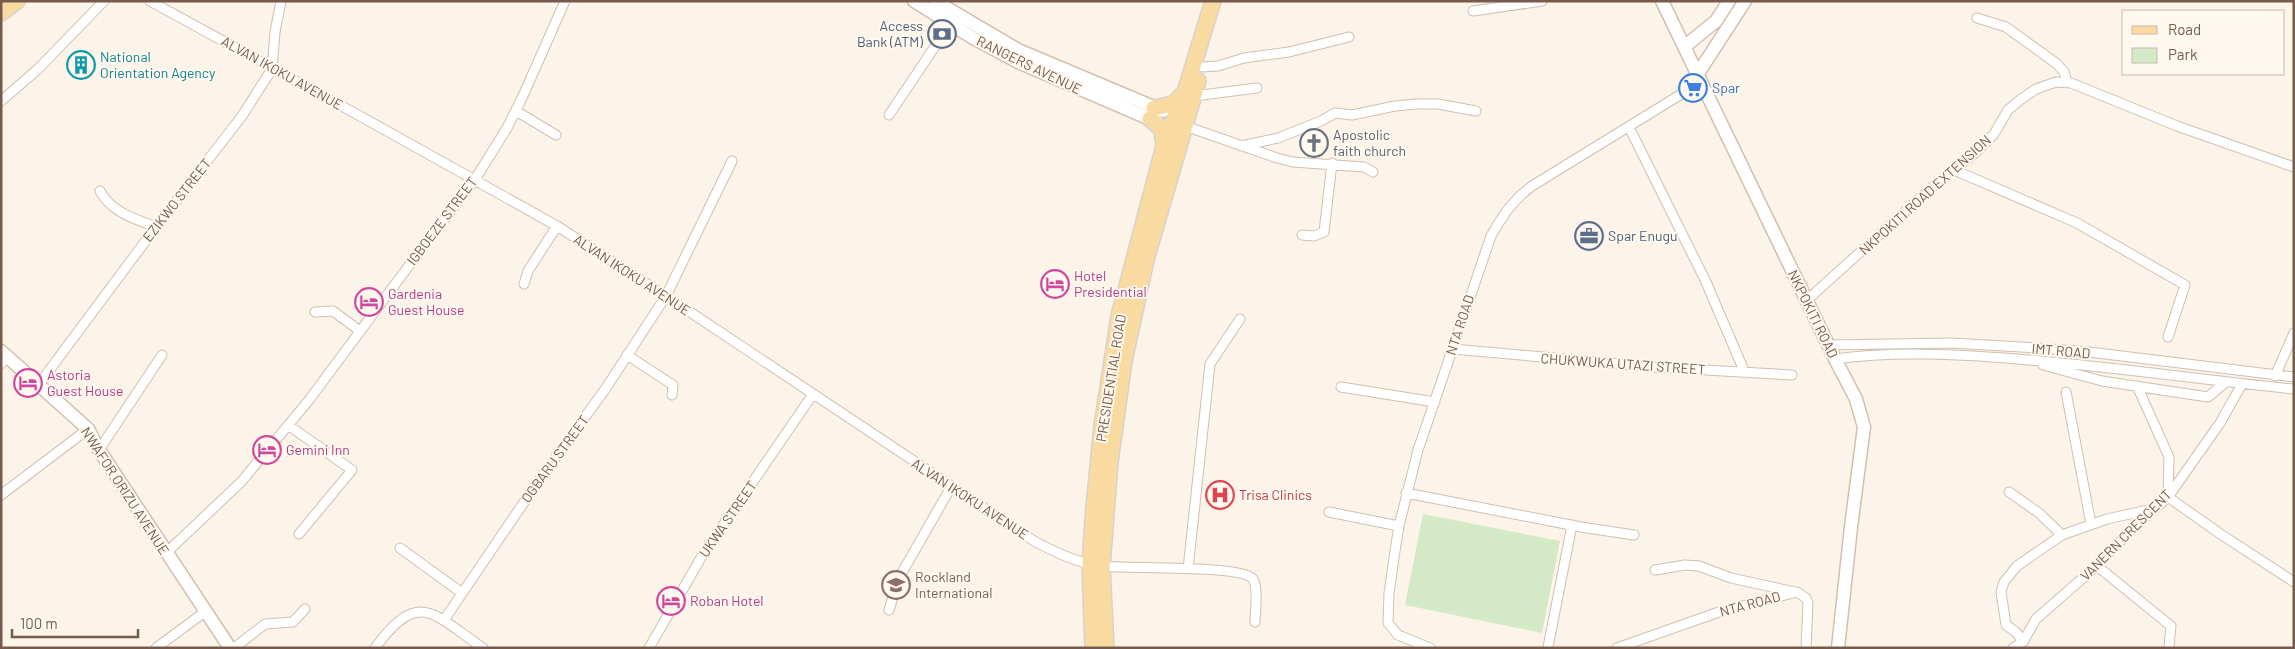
<svg xmlns="http://www.w3.org/2000/svg" width="2295" height="649" viewBox="0 0 2295 649" font-family="Barlow,sans-serif">
  <style>
    .green { fill: #d4eac6 }
    .lines { fill: none; stroke-linecap: round; stroke-linejoin: round }
    .street-casing { stroke: #d0bfb0; stroke-width: 11 }
    .secondary-casing { stroke: #d3bfae; stroke-width: 15 }
    .primary-casing { stroke: #d9d1cd; stroke-width: 18 }
    .street { stroke: #fff; stroke-width: 9 }
    .secondary { stroke: #fff; stroke-width: 12 }
    .primary { stroke: #f9daa1; stroke-width: 15 }
    .labels { text-anchor: middle; stroke-width: 4; stroke-linejoin: round; paint-order: stroke }
    .service-label { font-size: 14px; fill: #4e5e75; stroke: #fff8ee; text-anchor: end }
    .culture-label { font-size: 14px; fill: #0d838f; stroke: #fff8ee; text-anchor: start }
    .street-label { font-size: 14px; fill: #765b4c; stroke: #fff8ee }
    .shop-label { font-size: 14px; fill: #366cbe; stroke: #fff8ee; text-anchor: start }
    .worship-label { font-size: 14px; fill: #5b616d; stroke: #fff8ee; text-anchor: start }
    .hotel-label { font-size: 14px; fill: #b23c85; stroke: #fff8ee; text-anchor: start }
    .health-label { font-size: 14px; fill: #be3a42; stroke: #fff8ee; text-anchor: start }
    .education-label { font-size: 14px; fill: #785e54; stroke: #fff8ee; text-anchor: start }
  </style>
  <rect width="100%" height="100%" fill="#fcf4e8"/>
  <path class="green" d="M1423,514L1560,541L1542,633L1405,605Z"/>
  <g class="lines">
    <defs>
      <path id="street" d="M150,1L369,121L557,226L666,296L1034,541C1055,552 1077,563 1101,566C1127,569 1238,565 1252,578C1259,584 1255,613 1255,622
        M1473,11L1542,1
        M1977,18L2006,27L2057,64L2064,72L2067,82
        M1202,67L1218,66L1244,58L1289,52L1349,37
        M1194,96L1257,88
        M1,101L38,69L104,1
        M516,111L556,135
        M889,115L950,24
        M1185,126L1277,158L1293,162L1364,167L1373,172
        M1629,127L1706,282L1745,373
        M1241,146L1278,138L1321,121L1335,113L1352,115L1395,106L1417,104H1438L1476,111
        M1954,170L2077,223L2185,285L2168,337
        M100,191C111,212 135,219 156,227
        M1302,235L1314,236L1324,232L1332,163
        M524,284L528,271L557,226
        M1806,301L1930,189L1975,153L1994,134L2008,110L2020,100L2036,89L2056,82L2071,83L2177,126L2294,167
        M315,312L333,311L360,331
        M1828,345L1952,343L2038,348L2089,352L2294,377
        M1453,349L1653,367L1792,375
        M627,355L673,385L672,395
        M1835,359C1895,351 1957,354 2017,359C2110,366 2201,380 2294,389
        M1,364L8,356
        M2043,365L2102,381L2208,397L2226,382
        M2275,376L2294,333
        M39,384L156,227L242,116L272,69L275,32L281,1
        M2137,386L2169,457L2168,497L2219,533L2294,582
        M1341,387L1435,402
        M2066,392L2091,524
        M288,425L352,470L299,534
        M99,450L162,355
        M2009,492L2039,513L2062,535
        M1406,493L1581,527L1634,535
        M1,495L88,429
        M1329,512L1399,526
        M400,548L462,593
        M166,553L241,482L309,400L428,240L474,181L507,128L522,98L565,1
        M2097,566L2171,626L2169,646
        M1188,569L1210,364L1240,319
        M1655,570L1685,565L1699,566L1731,578L1795,592
        M889,610L899,578L951,487
        M444,620L535,486L606,388L666,296L732,161
        M2023,642L2016,632L2006,625L2001,592L2004,582L2017,566L2062,535L2107,519L2152,509
        M1548,647L1572,525
        M156,648L206,611
        M234,648L265,624L293,622L305,609
        M375,648C419,588 433,614 483,648
        M649,648L702,556L813,394
        M1430,648L1398,635L1388,623L1389,593L1395,551L1399,526L1418,450L1491,236C1503,215 1513,200 1532,186L1701,82
        M1617,648L1719,612L1797,592L1806,598L1808,603L1806,648
        M2013,648L2023,642L2036,619L2101,562L2130,531L2168,497L2220,423L2242,384"/>
      <path id="secondary" d="M914,1L973,38L1018,62L1157,122
        M935,1L1018,50L1163,111
        M1662,1L1835,359L1856,399L1864,427L1851,527L1838,648
        M1684,47L1716,21L1729,1
        M1697,75L1745,1
        M1,351L88,429L99,450L230,648"/>
      <path id="primary" d="M1,13L17,1
        M1154,108L1173,104L1182,95
        M1150,119L1162,129L1164,146
        M1093,648L1090,564L1094,508L1102,426L1119,316L1164,146L1186,89L1213,1
        M1106,648L1102,566L1110,462L1124,361L1146,260L1198,81"/>
    </defs>
    <use href="#street" class="street-casing"/>
    <use href="#secondary" class="secondary-casing"/>
    <use href="#primary" class="primary-casing"/>
    <use href="#street" class="street"/>
    <use href="#secondary" class="secondary"/>
    <use href="#primary" class="primary"/>
  </g>
  <defs>
    <symbol id="bank-ring" viewBox="-11 -11 22 22"><circle r="9.5" fill="#fff8ee" stroke="#5c6f8a" stroke-width="1.5"/><path d="M-6-4H6V4H-6ZM0-2.3a2.3 2.3 0 1 0 0 4.6a2.3 2.3 0 1 0 0-4.6Z" fill="#5c6f8a"/></symbol>
    <symbol id="building-ring" viewBox="-11 -11 22 22"><circle r="9.5" fill="#fff8ee" stroke="#0f9aa8" stroke-width="1.5"/><path d="M-4-6H4V6H1V3H-1V6H-4ZM-2.5-4.3h1.7v1.8h-1.7ZM.8-4.3h1.7v1.8H.8ZM-2.5-1h1.7V.8h-1.7ZM.8-1h1.7V.8H.8Z" fill="#0f9aa8"/></symbol>
    <symbol id="supermarket-ring" viewBox="-11 -11 22 22"><circle r="9.5" fill="#fff8ee" stroke="#3f7fe0" stroke-width="1.5"/><path d="M-6-5.5h2.5l.6 2H6L4.5 2H-2.5L-4.4-4H-6ZM-1.5 3.2a1.3 1.3 0 1 0 .1 0ZM3 3.2a1.3 1.3 0 1 0 .1 0Z" fill="#3f7fe0"/></symbol>
    <symbol id="church-ring" viewBox="-11 -11 22 22"><circle r="9.5" fill="#fff8ee" stroke="#6b7280" stroke-width="1.5"/><path d="M-1.2-6h2.4v3.5h3.3v2.4h-3.3V6h-2.4V-.1h-3.3v-2.4h3.3Z" fill="#6b7280"/></symbol>
    <symbol id="office-ring" viewBox="-11 -11 22 22"><circle r="9.5" fill="#fff8ee" stroke="#5c6f8a" stroke-width="1.5"/><path d="M-6-3h4V-5.5h4V-3h4V5H-6ZM-1-4.5V-3h2v-1.5ZM-6 0V1H6V0Z" fill="#5c6f8a"/></symbol>
    <symbol id="hotel-ring" viewBox="-11 -11 22 22"><circle r="9.5" fill="#fff8ee" stroke="#d1479c" stroke-width="1.5"/><path d="M-6-4.5h1.5V1H6V5H4.5V3h-9V5H-6ZM-4 0a1.8 1.8 0 1 1 3.6 0ZM.5 0V-2.5h3Q6-2.5 6 0Z" fill="#d1479c"/></symbol>
    <symbol id="hospital-ring" viewBox="-11 -11 22 22"><circle r="9.5" fill="#fff8ee" stroke="#e0444e" stroke-width="1.5"/><path d="M-5-5h3v3.5h4V-5h3V5h-3V1.5h-4V5h-3Z" fill="#e0444e"/></symbol>
    <symbol id="university-ring" viewBox="-11 -11 22 22"><circle r="9.5" fill="#fff8ee" stroke="#8d6e63" stroke-width="1.5"/><path d="M0-5L7-2L0 1L-7-2ZM-4 1L0 2.5L4 1V4Q0 6-4 4Z" fill="#8d6e63"/></symbol>
  </defs>
  <g fill-rule="evenodd">
    <use href="#bank-ring" x="926" y="18" width="32" height="32"/>
    <use href="#building-ring" x="65" y="49" width="32" height="32"/>
    <use href="#supermarket-ring" x="1677" y="72" width="32" height="32"/>
    <use href="#church-ring" x="1298" y="127" width="32" height="32"/>
    <use href="#office-ring" x="1573" y="220" width="32" height="32"/>
    <use href="#hotel-ring" x="1039" y="268" width="32" height="32"/>
    <use href="#hotel-ring" x="353" y="286" width="32" height="32"/>
    <use href="#hotel-ring" x="12" y="367" width="32" height="32"/>
    <use href="#hotel-ring" x="251" y="434" width="32" height="32"/>
    <use href="#hospital-ring" x="1204" y="479" width="32" height="32"/>
    <use href="#university-ring" x="880" y="569" width="32" height="32"/>
    <use href="#hotel-ring" x="655" y="585" width="32" height="32"/>
  </g>
  <g class="labels">
    <g class="service-label">
      <text x="923" y="31">Access<tspan x="923" dy="16">Bank (ATM)</tspan></text>
      <text x="1608" y="241" text-anchor="start">Spar Enugu</text>
    </g>
    <g class="culture-label">
      <text x="100" y="62">National<tspan x="100" dy="16">Orientation Agency</tspan></text>
    </g>
    <g class="street-label">
      <text transform="translate(1029 65) rotate(26)" y="5">RANGERS AVENUE</text>
      <text transform="translate(282 73) rotate(29)" y="5">ALVAN IKOKU AVENUE</text>
      <text transform="translate(1925 195) rotate(-42)" y="5">NKPOKITI ROAD EXTENSION</text>
      <text transform="translate(177 200) rotate(-52)" y="5">EZIKWO STREET</text>
      <text transform="translate(442 221) rotate(-53)" y="5">IGBOEZE STREET</text>
      <text transform="translate(632 275) rotate(33)" y="5">ALVAN IKOKU AVENUE</text>
      <text transform="translate(1813 314) rotate(64)" y="5">NKPOKITI ROAD</text>
      <text transform="translate(1460 325) rotate(-72)" y="5">NTA ROAD</text>
      <text transform="translate(2061 351) rotate(5)" y="5">IMT ROAD</text>
      <text transform="translate(1623 364) rotate(4)" y="5">CHUKWUKA UTAZI STREET</text>
      <text transform="translate(1111 378) rotate(-81)" y="5">PRESIDENTIAL ROAD</text>
      <text transform="translate(555 459) rotate(-54)" y="5">OGBARU STREET</text>
      <text transform="translate(125 491) rotate(57)" y="5">NWAFOR ORIZU AVENUE</text>
      <text transform="translate(970 499) rotate(33)" y="5">ALVAN IKOKU AVENUE</text>
      <text transform="translate(728 519) rotate(-55)" y="5">UKWA STREET</text>
      <text transform="translate(2126 535) rotate(-45)" y="5">VANERN CRESCENT</text>
      <text transform="translate(1750 604) rotate(-15)" y="5">NTA ROAD</text>
    </g>
    <g class="shop-label">
      <text x="1712" y="93">Spar</text>
    </g>
    <g class="worship-label">
      <text x="1333" y="140">Apostolic<tspan x="1333" dy="16">faith church</tspan></text>
    </g>
    <g class="hotel-label">
      <text x="1074" y="281">Hotel<tspan x="1074" dy="16">Presidential</tspan></text>
      <text x="388" y="299">Gardenia<tspan x="388" dy="16">Guest House</tspan></text>
      <text x="47" y="380">Astoria<tspan x="47" dy="16">Guest House</tspan></text>
      <text x="286" y="455">Gemini Inn</text>
      <text x="690" y="606">Roban Hotel</text>
    </g>
    <g class="health-label">
      <text x="1239" y="500">Trisa Clinics</text>
    </g>
    <g class="education-label">
      <text x="915" y="582">Rockland<tspan x="915" dy="16">International</tspan></text>
    </g>
  </g>
  <rect width="2295" height="649" fill="none" stroke="#765b4c" stroke-width="5"/>
  <rect x="2122" y="10" width="162" height="65" fill="#fff8ee" stroke="#c8b9ad"/>
  <rect x="2132" y="26" width="25" height="8" fill="#f9daa1" stroke="#c8b9ad"/>
  <text x="2168" y="35" font-size="15" fill="#765b4c">Road</text>
  <rect x="2132" y="48" width="25" height="15" fill="#d4eac6" stroke="#c8b9ad"/>
  <text x="2168" y="60" font-size="15" fill="#765b4c">Park</text>
  <path d="M12 629v8h126v-8" fill="none" stroke="#765b4c" stroke-width="2.5"/>
  <text x="20" y="629" font-size="15" fill="#765b4c" stroke="#fff8ee" stroke-width="4" paint-order="stroke">100 m</text>
</svg>
